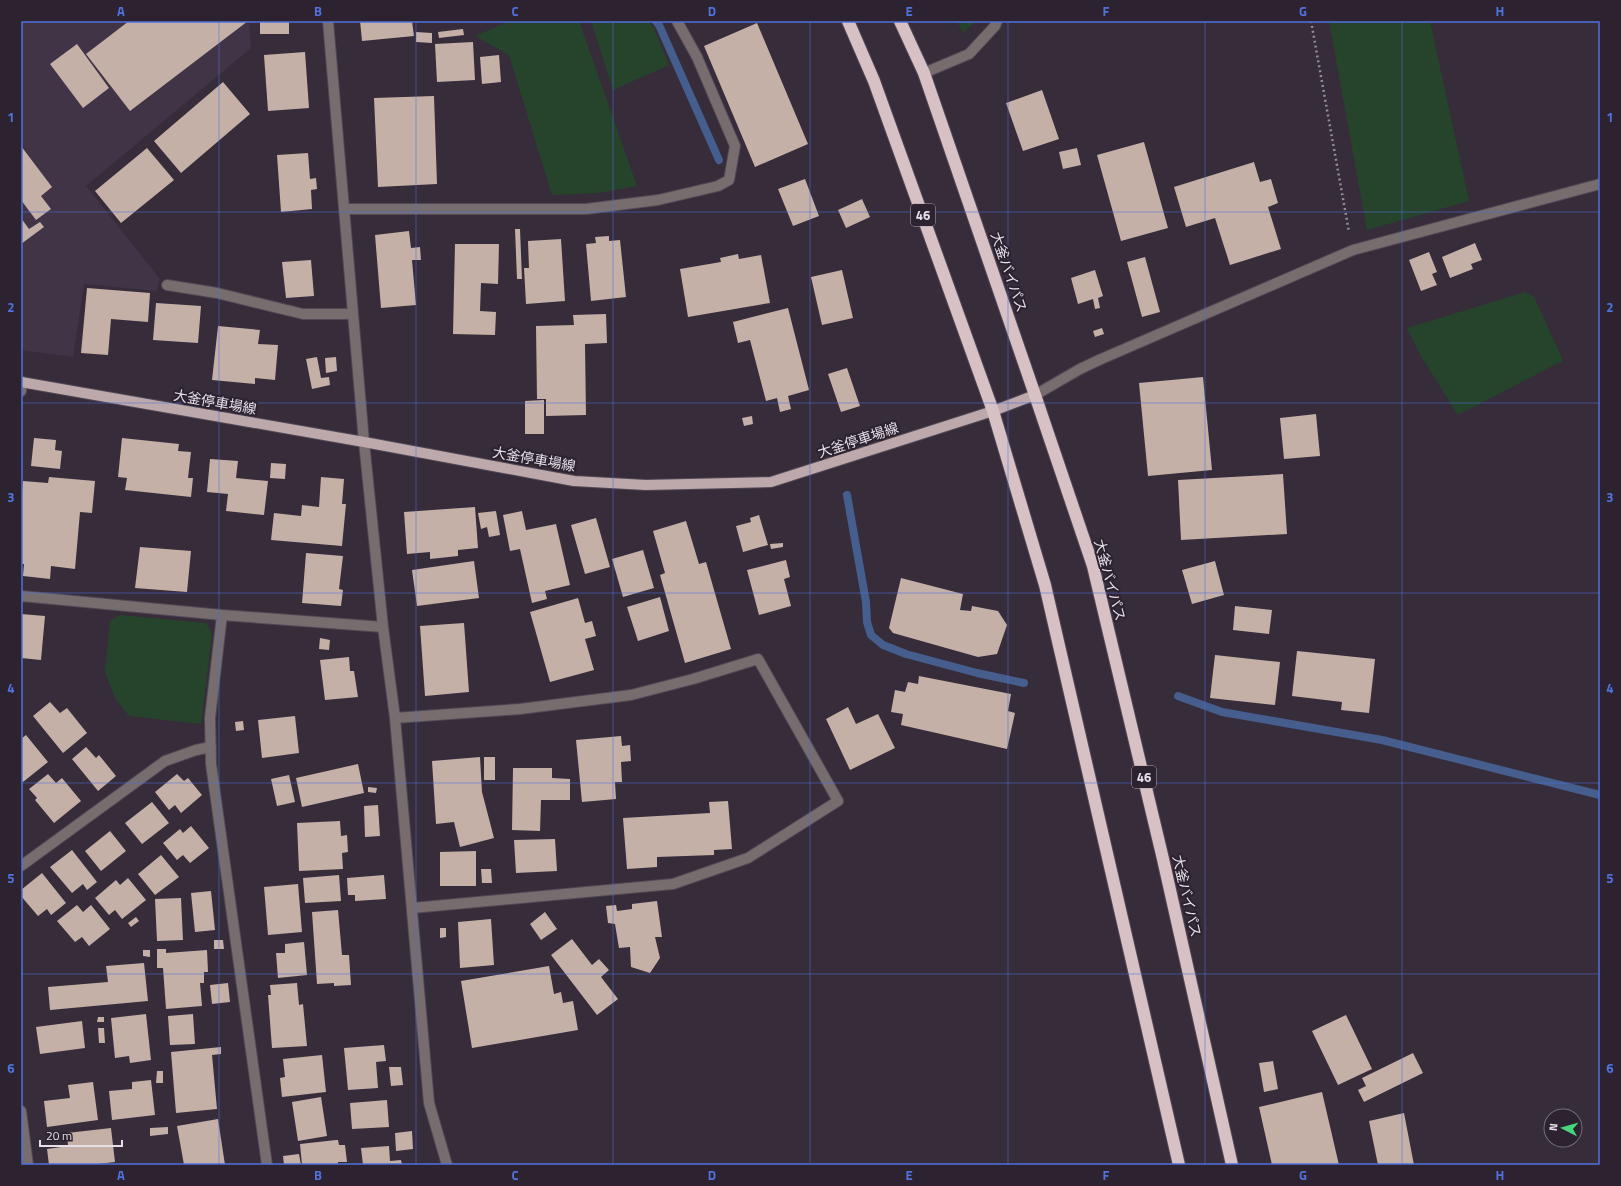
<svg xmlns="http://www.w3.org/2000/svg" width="1621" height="1186" viewBox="0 0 1621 1186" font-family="'Titillium Web','Noto Sans JP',sans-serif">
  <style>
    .built { fill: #413447 }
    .green { fill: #26442c }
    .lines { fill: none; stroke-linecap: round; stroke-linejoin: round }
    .stream { stroke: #455e8e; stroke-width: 8 }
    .building { fill: #c5b0a8 }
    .minor-casing { stroke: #524956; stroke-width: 12 }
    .major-casing { stroke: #524956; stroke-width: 12 }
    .highway-casing { stroke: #524956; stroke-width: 14 }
    .path { stroke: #948c98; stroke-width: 2.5; stroke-dasharray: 2 3; stroke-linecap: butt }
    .minor { stroke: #776d6e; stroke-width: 10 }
    .major { stroke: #bda9ac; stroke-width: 10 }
    .highway { stroke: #d8c1c4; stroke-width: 12 }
    .grid { fill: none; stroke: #4f72dc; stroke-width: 1; stroke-opacity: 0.55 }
    .labels { text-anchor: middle; stroke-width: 4; stroke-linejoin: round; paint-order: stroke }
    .shield { fill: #2c2230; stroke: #aea6b1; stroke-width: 1 }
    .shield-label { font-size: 13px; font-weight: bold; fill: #e5dfe8 }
    .street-label { font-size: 14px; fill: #e5dfe8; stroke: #2c2230 }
    .neatline { fill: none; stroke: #4f72dc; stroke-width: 1.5 }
    .grid-label { font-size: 13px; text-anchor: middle; font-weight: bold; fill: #4f72dc }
  </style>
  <rect width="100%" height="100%" fill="#362c3a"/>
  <path class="built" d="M21,21H249L251,48L86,186L160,279L157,291L84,284L73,357L21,350Z"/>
  <path class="green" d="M510,21H579L637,186L598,193L552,195L509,55L475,36Z
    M591,21H648L654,28L669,65L613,90Z
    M957,21H976L963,33Z
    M1329,21H1430L1469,201L1367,230Z
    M1525,292L1534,297L1562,358V361L1458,415L1422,358L1407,328Z
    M120,615L206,623L212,634L201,724L129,716L116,700L105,672L110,621Z"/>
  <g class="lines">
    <path class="stream" d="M656,21L659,25L719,160
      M847,495L866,602L867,622L871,635L883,645L906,654L977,673L1024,683
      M1178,696L1222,712L1382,740L1600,795"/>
  </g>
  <path class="building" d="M129,21H248L130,111L86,54Z
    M260,21H289V34H260Z
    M360,21H412L414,36L362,41Z
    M757,23L808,144L755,167L704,46Z
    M463,29L464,35L439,38L438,32Z
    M416,32L432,33V43L416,42Z
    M473,42L475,80L437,82L435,44Z
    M77,44L109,88L83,108L50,64Z
    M305,52L309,108L268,111L264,55Z
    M499,55L501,82L482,84L480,57Z
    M223,82L250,114L181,173L154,141Z
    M1042,90L1059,139L1023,151L1006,103Z
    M434,96L437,184L378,187L374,98Z
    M1144,142L1168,228L1121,241L1097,155Z
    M21,146L52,187L41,196L51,209L36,220L21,200Z
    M147,148L174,180L121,223L95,191Z
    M1077,148L1081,165L1063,169L1059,152Z
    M308,153L310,179L316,178L317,189L311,190L312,209L281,212L277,155Z
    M1254,162L1260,182L1271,179L1278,203L1268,207L1281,249L1230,265L1215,218L1186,227L1174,187Z
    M805,179L819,216L793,226L778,189Z
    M862,199L870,217L846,228L838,210Z
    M21,218L29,229L40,222L44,227L21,244Z
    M515,229H520L522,279H517Z
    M409,231L411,248L420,247L421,260H412L416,305L381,308L375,235Z
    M609,236V241L620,240L626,297L591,301L586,244L596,243L595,237Z
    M561,239L565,301L526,304L524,268H529L528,241Z
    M1475,243L1482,260L1471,264L1473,269L1450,278L1442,257Z
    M455,244H499L498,284L481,283L480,311L496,312L495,335L453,334Z
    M1429,252L1437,272L1432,274L1437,285L1421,291L1409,260Z
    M738,254L739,259L761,255L770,303L688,317L680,269L721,262L720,258Z
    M1145,257L1160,312L1142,317L1127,262Z
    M311,260L314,296L286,298L282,262Z
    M842,270L853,318L822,325L811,277Z
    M1095,270L1103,296L1098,298L1100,308L1095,309L1093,299L1078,304L1071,278Z
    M87,288L150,293L148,322L111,319L108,355L81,353Z
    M156,303L201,306L198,343L153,340Z
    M788,308L809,390L788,396L791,409L780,412L777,398L766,401L750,340L738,343L733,322Z
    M606,314L607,343L585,344L586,415L546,416V399H537L536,326L574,325L573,315Z
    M218,326L260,330L258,344L278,345L275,380L255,378V384L212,380Z
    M1102,328L1104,334L1095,337L1093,331Z
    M317,357L321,378L329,377L330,385L312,389L306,359Z
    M336,357L337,371L326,373L325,358Z
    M847,368L860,406L841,412L828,374Z
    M1203,377L1212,470L1148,476L1139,383Z
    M544,400V434H525V401Z
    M1316,414L1320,456L1284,459L1280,418Z
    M752,416L753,424L744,426L742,418Z
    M34,438L56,440L55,450L62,451L60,469L31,466Z
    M122,438L179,444L178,451L191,452L188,478H193L191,497L125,490L127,478L118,477Z
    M210,459L238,461L236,478L268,481L264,515L226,511L228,494L207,492Z
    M271,463L286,464L285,479L270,478Z
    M1283,474L1287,534L1181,540L1178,480Z
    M49,477L95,481L92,513L80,512L75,569L51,566L50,579L23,576L24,564H21V501L23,481L48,483Z
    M321,477L344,479L342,504H346L342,546L271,540L274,513L301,516L302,505L319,507Z
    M475,507L478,548L458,550V556L430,559V552L407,554L404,512Z
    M496,511L500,535L489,537L487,527L481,529L478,513Z
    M522,511L526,530L556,524L570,585L545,591L547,599L532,603L520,549L510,551L503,515Z
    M759,515L768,545L743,552L736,526L751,522L750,518Z
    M596,518L610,567L585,574L571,525Z
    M686,521L699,564L706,562L731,649L685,663L660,575L665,573L653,531Z
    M783,543V547L771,549L770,544Z
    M140,547L191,551L187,592L135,588Z
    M643,550L654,588L623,597L612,559Z
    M306,553L343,556L339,589L343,590L341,606L302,603Z
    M786,560L790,577L784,579L791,606L759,615L747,570Z
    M474,561L479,598L417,606L412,570Z
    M1215,561L1224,595L1192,604L1182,570Z
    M901,578L963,594L960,610L971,611L972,606L998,611L1007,625L997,654L978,657L893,633L889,628Z
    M660,597L669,631L638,641L627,607Z
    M578,598L585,623L592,621L596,636L585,639L594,670L550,682L530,612Z
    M1235,606L1272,610L1269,634L1233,630Z
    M21,614L45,616L41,660L21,658Z
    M464,623L469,692L425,696L420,626Z
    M320,638L330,640L329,650L319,649Z
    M1297,651L1375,659L1369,713L1341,710L1342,702L1292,696Z
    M1215,655L1280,662L1275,705L1210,698Z
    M349,657L350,671H354L358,697L325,700L320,660Z
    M919,676L1011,694L1008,711L1015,713L1007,749L901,725L903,714L891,712L895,690L905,692L908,682L918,684Z
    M50,702L60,713L67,708L87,733L63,753L33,716Z
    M848,707L856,724L878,714L895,748L850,770L826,719Z
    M295,716L299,753L262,758L258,720Z
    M243,721L244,730L236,731L235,722Z
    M26,735L48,762L23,782L21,779V739Z
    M621,736L622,746L630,745L631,761L621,762L622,782H615L616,799L582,802L576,740Z
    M86,747L96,758L99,755L116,776L98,791L72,759Z
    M480,757L482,792L494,838L460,847L454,822L436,824L432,761Z
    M484,757H495V780H484Z
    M358,764L364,793L302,807L296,778Z
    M513,768H552V778L570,779V800H541L540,831L512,830Z
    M48,774L56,783L62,778L81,801L54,823L35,800L37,798L29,789Z
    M177,774L184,781L188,778L202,795L181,813L175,805L169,810L155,792Z
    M289,775L295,802L277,806L271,779Z
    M368,787L377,788L376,793L368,792Z
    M728,801L732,849L714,850V855L657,857V867L627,869L623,818L710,813L709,802Z
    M152,802L169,823L142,844L125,823Z
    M378,805L380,836L365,837L364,806Z
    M340,821L341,836L347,835L348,852L342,853L343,869L299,871L297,823Z
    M191,826L209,848L190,863L183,855L177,860L163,843L180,829L183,833Z
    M110,831L126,851L101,871L85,851Z
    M555,839L557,871L516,873L514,840Z
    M72,850L97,882L87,890L83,884L72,893L50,867Z
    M476,851V886H440V852Z
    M161,855L179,877L155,895L138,874Z
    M481,869H491L492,883H482Z
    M42,873L66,903L51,915L47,909L38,916L21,896V890Z
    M339,875L341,901L305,903L303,878Z
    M384,875L386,899L355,901V895H348L347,878Z
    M128,878L146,900L122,919L115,910L109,915L95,898L116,880L120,885Z
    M298,884L302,932L268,935L264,887Z
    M211,891L215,930L195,932L191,893Z
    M181,898L183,940L157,941L155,899Z
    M657,901L662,937H655L660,958L650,973L631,967L630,947L619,948L615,924L608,923L606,906L616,905L617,911L632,909V904Z
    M77,905L83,912L91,905L110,929L89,946L82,937L75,942L57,921Z
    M338,910L342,955H349L351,985L334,986V983L317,984L312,912Z
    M545,912L557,929L541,940L530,924Z
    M136,917L139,921L131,927L128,923Z
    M491,919L494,965L460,968L458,922Z
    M440,928H446V937L440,938Z
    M572,939L592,965L599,959L609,970L601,977L618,999L597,1015L551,955Z
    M214,940H223L224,949H214Z
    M304,942L307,975L278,978L276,953H285V944Z
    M157,949H166V953L207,950L208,972H204V983H200L202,1006L166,1009L163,968H157Z
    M143,950H150V957L143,956Z
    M144,963L148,1001L50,1010L48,987L108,982L106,966Z
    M549,966L554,994L561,992L563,1003L573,1001L578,1030L472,1048L461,981Z
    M228,983L230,1002L212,1004L210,985Z
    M297,983L299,1005L303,1004L307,1046L272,1048L268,995H271L270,985Z
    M146,1014L151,1060L130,1063L129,1056L115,1058L111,1018Z
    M193,1014L195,1044L170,1045L168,1016Z
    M1346,1015L1372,1069L1338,1085L1312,1031Z
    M98,1017H104V1022H97Z
    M82,1021L85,1048L40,1054L36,1027Z
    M98,1028H104L105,1043H99Z
    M384,1045L386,1061L376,1062L378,1088L348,1090L344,1048Z
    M221,1047V1054L212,1055L217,1109L176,1113L171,1052Z
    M1413,1053L1423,1073L1364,1102L1358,1090L1366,1086L1362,1078Z
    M322,1055L326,1092L282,1097L280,1078L285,1077L283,1059Z
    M1273,1061L1278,1089L1264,1092L1259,1063Z
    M389,1067H401L403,1085L391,1086Z
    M157,1071H163V1083H156Z
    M151,1080L155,1115L112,1120L109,1091L132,1089V1082Z
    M93,1082L98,1120L47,1127L44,1101L70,1098L68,1085Z
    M1322,1092L1339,1165H1272L1259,1107Z
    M321,1097L327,1136L298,1141L292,1102Z
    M387,1100L389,1127L352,1129L350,1103Z
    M1404,1113L1414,1165H1378L1369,1121Z
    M218,1119L225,1165H184L177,1126Z
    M168,1127V1134L150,1136V1128Z
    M111,1128L115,1162L89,1165H49L47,1149L68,1146L67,1133Z
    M412,1131L413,1149L396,1151L395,1133Z
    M336,1140H338L339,1145H345L347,1162H338V1165H302L300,1144Z
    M389,1146L390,1161L401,1160L402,1165H363L361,1148Z
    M299,1154L301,1165H284L283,1156Z"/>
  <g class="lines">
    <defs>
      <path id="minor" d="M328,21L364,442L383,627L395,718L429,1103L447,1165
        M924,73L969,54L995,26L997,21
        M344,209H586L658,200L718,186L729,180L735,146L697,57L677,21
        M167,285L217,293L303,314H353
        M21,391L22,382
        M1035,395L1080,369L1099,360L1353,250L1600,184
        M21,596L222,615L383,627
        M222,615L210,718L211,764L267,1165
        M395,718L520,709L631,695L693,679L758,659L838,801L748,858L673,884L412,908
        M21,866L165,761L196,750L211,747
        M21,1111L28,1165"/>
      <path id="major" d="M21,382L364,442L574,481L646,485L771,482L993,411L1035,395"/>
      <path id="highway" d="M848,21L874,81L993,411L1045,585L1179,1165
        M900,21L924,73L1035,395L1093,566L1163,859L1232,1165"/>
    </defs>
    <use href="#minor" class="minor-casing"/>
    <use href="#major" class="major-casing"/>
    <use href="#highway" class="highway-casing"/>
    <path class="path" d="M1311,21L1349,232"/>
    <use href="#minor" class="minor"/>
    <use href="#major" class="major"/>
    <use href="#highway" class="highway"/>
  </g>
  <path class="grid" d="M219,21V1165M416,21V1165M613,21V1165M810,21V1165M1008,21V1165M1205,21V1165M1402,21V1165M21,212H1600M21,403H1600M21,593H1600M21,783H1600M21,974H1600"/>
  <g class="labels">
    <g class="shield">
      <rect x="911" y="204" width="24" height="22" rx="3"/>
      <rect x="1132" y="766" width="24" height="22" rx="3"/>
    </g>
    <g class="shield-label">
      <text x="923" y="220">46</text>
      <text x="1144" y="782">46</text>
    </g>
    <g class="street-label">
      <text transform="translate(1009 272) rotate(71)" y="5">大釜バイパス</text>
      <text transform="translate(215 402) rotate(10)" y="5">大釜停車場線</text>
      <text transform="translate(858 440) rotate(-18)" y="5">大釜停車場線</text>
      <text transform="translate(534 459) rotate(10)" y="5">大釜停車場線</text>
      <text transform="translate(1110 580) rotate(75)" y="5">大釜バイパス</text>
      <text transform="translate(1187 896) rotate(77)" y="5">大釜バイパス</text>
    </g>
  </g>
  <rect width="1621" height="1186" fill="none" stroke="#2c2230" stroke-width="44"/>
  <g transform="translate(1563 1128) rotate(276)"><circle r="19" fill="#2c2230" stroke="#766e7a"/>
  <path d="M0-3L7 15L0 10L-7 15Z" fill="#45d77a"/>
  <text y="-6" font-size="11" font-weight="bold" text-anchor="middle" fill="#e5dfe8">N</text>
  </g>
  <path d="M40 1140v6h82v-6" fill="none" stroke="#e5dfe8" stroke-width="2"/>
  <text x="46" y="1140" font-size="12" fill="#e5dfe8" stroke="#2c2230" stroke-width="3" paint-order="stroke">20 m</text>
  <rect x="22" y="22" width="1577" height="1142" class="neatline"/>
  <g class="grid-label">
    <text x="121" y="16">A</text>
    <text x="318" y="16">B</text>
    <text x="515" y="16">C</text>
    <text x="712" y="16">D</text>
    <text x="909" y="16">E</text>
    <text x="1106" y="16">F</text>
    <text x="1303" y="16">G</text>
    <text x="1500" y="16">H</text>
    <text x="11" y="122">1</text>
    <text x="1610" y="122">1</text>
    <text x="11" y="312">2</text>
    <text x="1610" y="312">2</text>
    <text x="11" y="502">3</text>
    <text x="1610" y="502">3</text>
    <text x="11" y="693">4</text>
    <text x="1610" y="693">4</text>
    <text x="11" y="883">5</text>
    <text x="1610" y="883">5</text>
    <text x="11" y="1073">6</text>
    <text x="1610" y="1073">6</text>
    <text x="121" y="1180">A</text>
    <text x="318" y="1180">B</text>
    <text x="515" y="1180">C</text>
    <text x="712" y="1180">D</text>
    <text x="909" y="1180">E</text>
    <text x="1106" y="1180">F</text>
    <text x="1303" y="1180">G</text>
    <text x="1500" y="1180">H</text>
  </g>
</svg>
